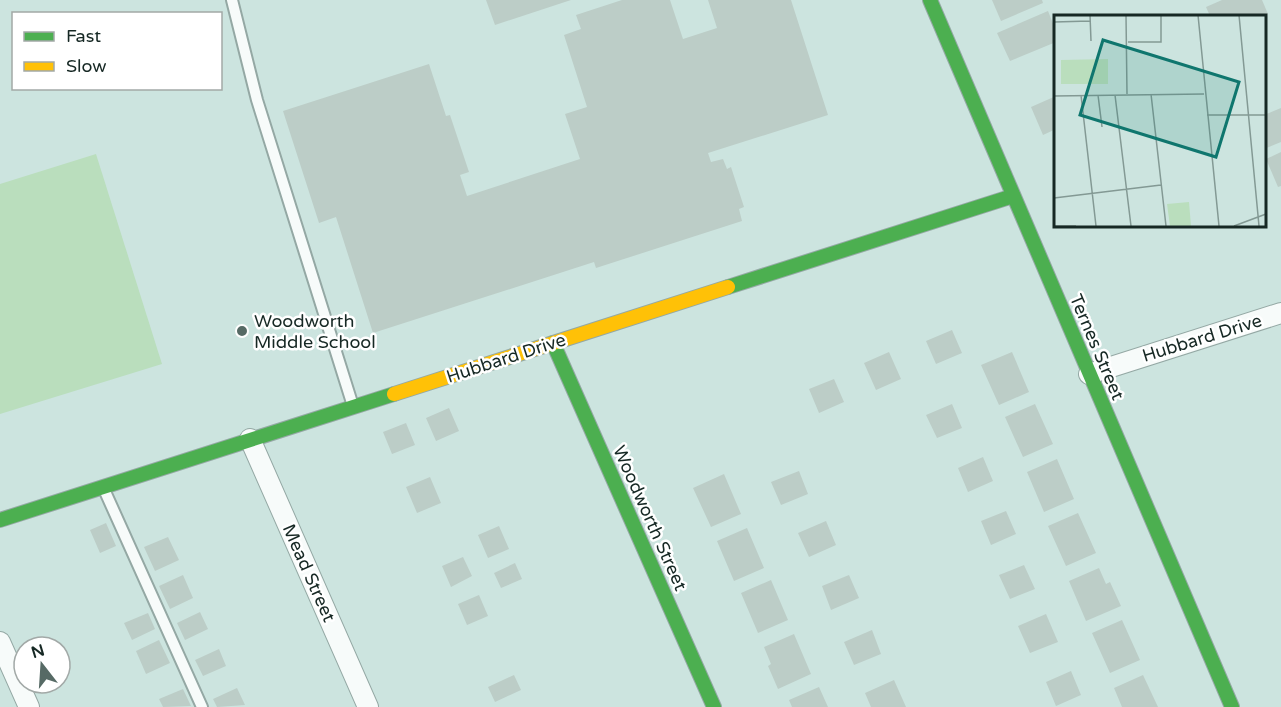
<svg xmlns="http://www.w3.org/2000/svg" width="1281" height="707" viewBox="0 0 1281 707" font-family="'Varela Round',sans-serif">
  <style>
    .green { fill: #badebd }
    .building { fill: #bccdc7 }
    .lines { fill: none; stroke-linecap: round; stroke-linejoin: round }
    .lane-casing { stroke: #94a8a4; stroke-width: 14 }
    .street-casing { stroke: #94a8a4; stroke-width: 22 }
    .fast-casing { stroke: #94a8a4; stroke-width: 16 }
    .slow-casing { stroke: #94a8a4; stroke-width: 16 }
    .lane { stroke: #f7fbfa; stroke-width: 10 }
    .street { stroke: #f7fbfa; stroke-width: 20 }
    .fast { stroke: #4caf50; stroke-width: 14 }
    .slow { stroke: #ffc107; stroke-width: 14 }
    .poi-dot { fill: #566a65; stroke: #fff; stroke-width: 2 }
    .labels { text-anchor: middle; stroke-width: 5; stroke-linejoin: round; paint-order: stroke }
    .poi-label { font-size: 18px; fill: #162824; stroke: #fff; text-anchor: start }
    .street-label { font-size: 18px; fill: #162824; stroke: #fff }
    .inset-road { fill: none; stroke: #839994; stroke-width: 1.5 }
    .view { fill: #0f766e; fill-opacity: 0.15; stroke: #0f766e; stroke-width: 3 }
    .inset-edge { fill: none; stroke: #162824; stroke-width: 3 }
  </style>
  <rect width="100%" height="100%" fill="#cce4df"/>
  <path class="green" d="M96,154L162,364L0,414V184Z"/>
  <path class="building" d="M486,0H571L495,25Z
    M622,0H670L683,39L717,28L708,0H791L828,115L708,153L711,162L723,159L727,169L731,167L744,207L739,209L742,221L596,268L594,262L373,333L336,217L319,223L283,111L429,64L446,116L450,115L469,172L460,175L467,196L580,159L565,114L587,107L564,35L581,29L576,15Z
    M992,0H1042L1043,3L1001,21Z
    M1222,0H1262L1268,14L1210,16L1206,7Z
    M1048,11L1056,31V42L1010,61L997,33Z
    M1056,96V129L1043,135L1031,107Z
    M1281,108V142L1264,149V115Z
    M1281,152V186L1278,187L1266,159Z
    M952,330L962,353L936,364L926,341Z
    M889,352L901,379L876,390L864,363Z
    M1012,352L1029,392L999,405L981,365Z
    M834,379L844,402L819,413L809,389Z
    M952,404L962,428L937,438L926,415Z
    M1035,404L1053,444L1023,457L1005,417Z
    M449,408L459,431L436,441L426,418Z
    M406,423L415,445L392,454L383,432Z
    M983,457L993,481L968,492L958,468Z
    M1057,459L1074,499L1044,512L1027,472Z
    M799,471L808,494L781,505L771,482Z
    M724,474L741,514L711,527L693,488Z
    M430,477L441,503L417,513L406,487Z
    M1006,511L1016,534L991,545L981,521Z
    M1078,513L1096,553L1066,566L1048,526Z
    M826,521L836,545L809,557L798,533Z
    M106,523L116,546L100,553L90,530Z
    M499,526L509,549L488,558L478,535Z
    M747,528L764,568L734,581L717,541Z
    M168,537L179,560L155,571L144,547Z
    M463,557L472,576L451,587L442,566Z
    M515,563L522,579L501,588L494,573Z
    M1024,565L1035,589L1010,599L999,575Z
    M1099,568L1106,584L1110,582L1121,606L1086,621L1069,581Z
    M183,575L193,598L170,609L159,586Z
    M849,575L859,598L831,610L822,586Z
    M771,580L788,620L758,633L741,593Z
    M479,595L488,616L467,625L458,604Z
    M200,612L208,629L185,640L177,623Z
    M148,613L155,629L132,640L124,623Z
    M1046,614L1058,642L1030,653L1018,626Z
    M1122,620L1140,660L1110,673L1092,633Z
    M872,630L881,654L854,665L844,642Z
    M794,634L811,674L778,689L768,666L771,664L764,647Z
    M159,640L170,663L146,674L136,651Z
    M219,649L226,666L203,676L195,660Z
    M1071,671L1081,695L1056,706L1046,682Z
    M514,675L521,690L495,702L488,687Z
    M1143,675L1158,707H1122L1114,688Z
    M894,680L906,707H871L865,693Z
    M819,687L828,707H792L789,700Z
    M237,688L245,705L217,707L213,699Z
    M183,689L191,706L163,707L159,699Z"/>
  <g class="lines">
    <defs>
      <path id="lane" d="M232,0L257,100L353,406
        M103,487L202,707"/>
      <path id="street" d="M1089,374L1281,313
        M250,439L368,707
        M0,642L29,707"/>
      <path id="fast" d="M930,0L1232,707
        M728,287L1013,196
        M553,343L714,707
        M0,520L394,394"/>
      <path id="slow" d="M394,394L728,287"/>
    </defs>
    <use href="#lane" class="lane-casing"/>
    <use href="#street" class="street-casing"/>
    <use href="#fast" class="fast-casing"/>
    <use href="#slow" class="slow-casing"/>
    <use href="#lane" class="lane"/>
    <use href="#street" class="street"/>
    <use href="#fast" class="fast"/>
    <use href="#slow" class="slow"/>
  </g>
  <circle class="poi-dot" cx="242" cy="331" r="6"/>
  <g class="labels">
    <g class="poi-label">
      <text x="254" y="327">Woodworth<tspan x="254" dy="21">Middle School</tspan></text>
    </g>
    <g class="street-label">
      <text transform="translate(1202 338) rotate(-17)" y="6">Hubbard Drive</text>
      <text transform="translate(1097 347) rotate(67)" y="6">Ternes Street</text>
      <text transform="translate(506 358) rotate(-18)" y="6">Hubbard Drive</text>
      <text transform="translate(650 518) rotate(66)" y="6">Woodworth Street</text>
      <text transform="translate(309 573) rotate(66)" y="6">Mead Street</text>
    </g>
  </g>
  <g transform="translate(1054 15)">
    <rect width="212" height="212" fill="#cce4df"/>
    <path d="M54,44V69H7V45ZM135,187L137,211H116L113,189Z" fill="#badebd"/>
    <path class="inset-road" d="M36,0L37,26M72,0L73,79M144,0L165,211M185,0L205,211M0,7L36,6M74,27H107V0M97,79L112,211M27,80L42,211M44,80L48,112M61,80L77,211M0,81L150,79M153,100H212M0,183L107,170M0,211H22M180,211L212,199"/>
    <path class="view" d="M49,25L185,67L162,142L26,100Z"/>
    <rect width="212" height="212" class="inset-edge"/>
  </g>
  <rect x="12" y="12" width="210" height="78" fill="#ffffff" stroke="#a2a9a7" stroke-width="1.5"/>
  <rect x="24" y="32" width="30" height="9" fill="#4caf50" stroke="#a2a9a7" stroke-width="1.5"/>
  <text x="66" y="42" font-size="18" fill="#162824">Fast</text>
  <rect x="24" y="62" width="30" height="9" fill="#ffc107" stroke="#a2a9a7" stroke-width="1.5"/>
  <text x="66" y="72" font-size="18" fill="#162824">Slow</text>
  <g transform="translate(42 665) rotate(343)"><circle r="28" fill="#ffffff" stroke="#a2a9a7" stroke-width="1.5"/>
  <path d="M0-4.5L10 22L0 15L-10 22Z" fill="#566a65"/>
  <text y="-9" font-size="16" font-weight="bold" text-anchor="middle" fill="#162824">N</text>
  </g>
</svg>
